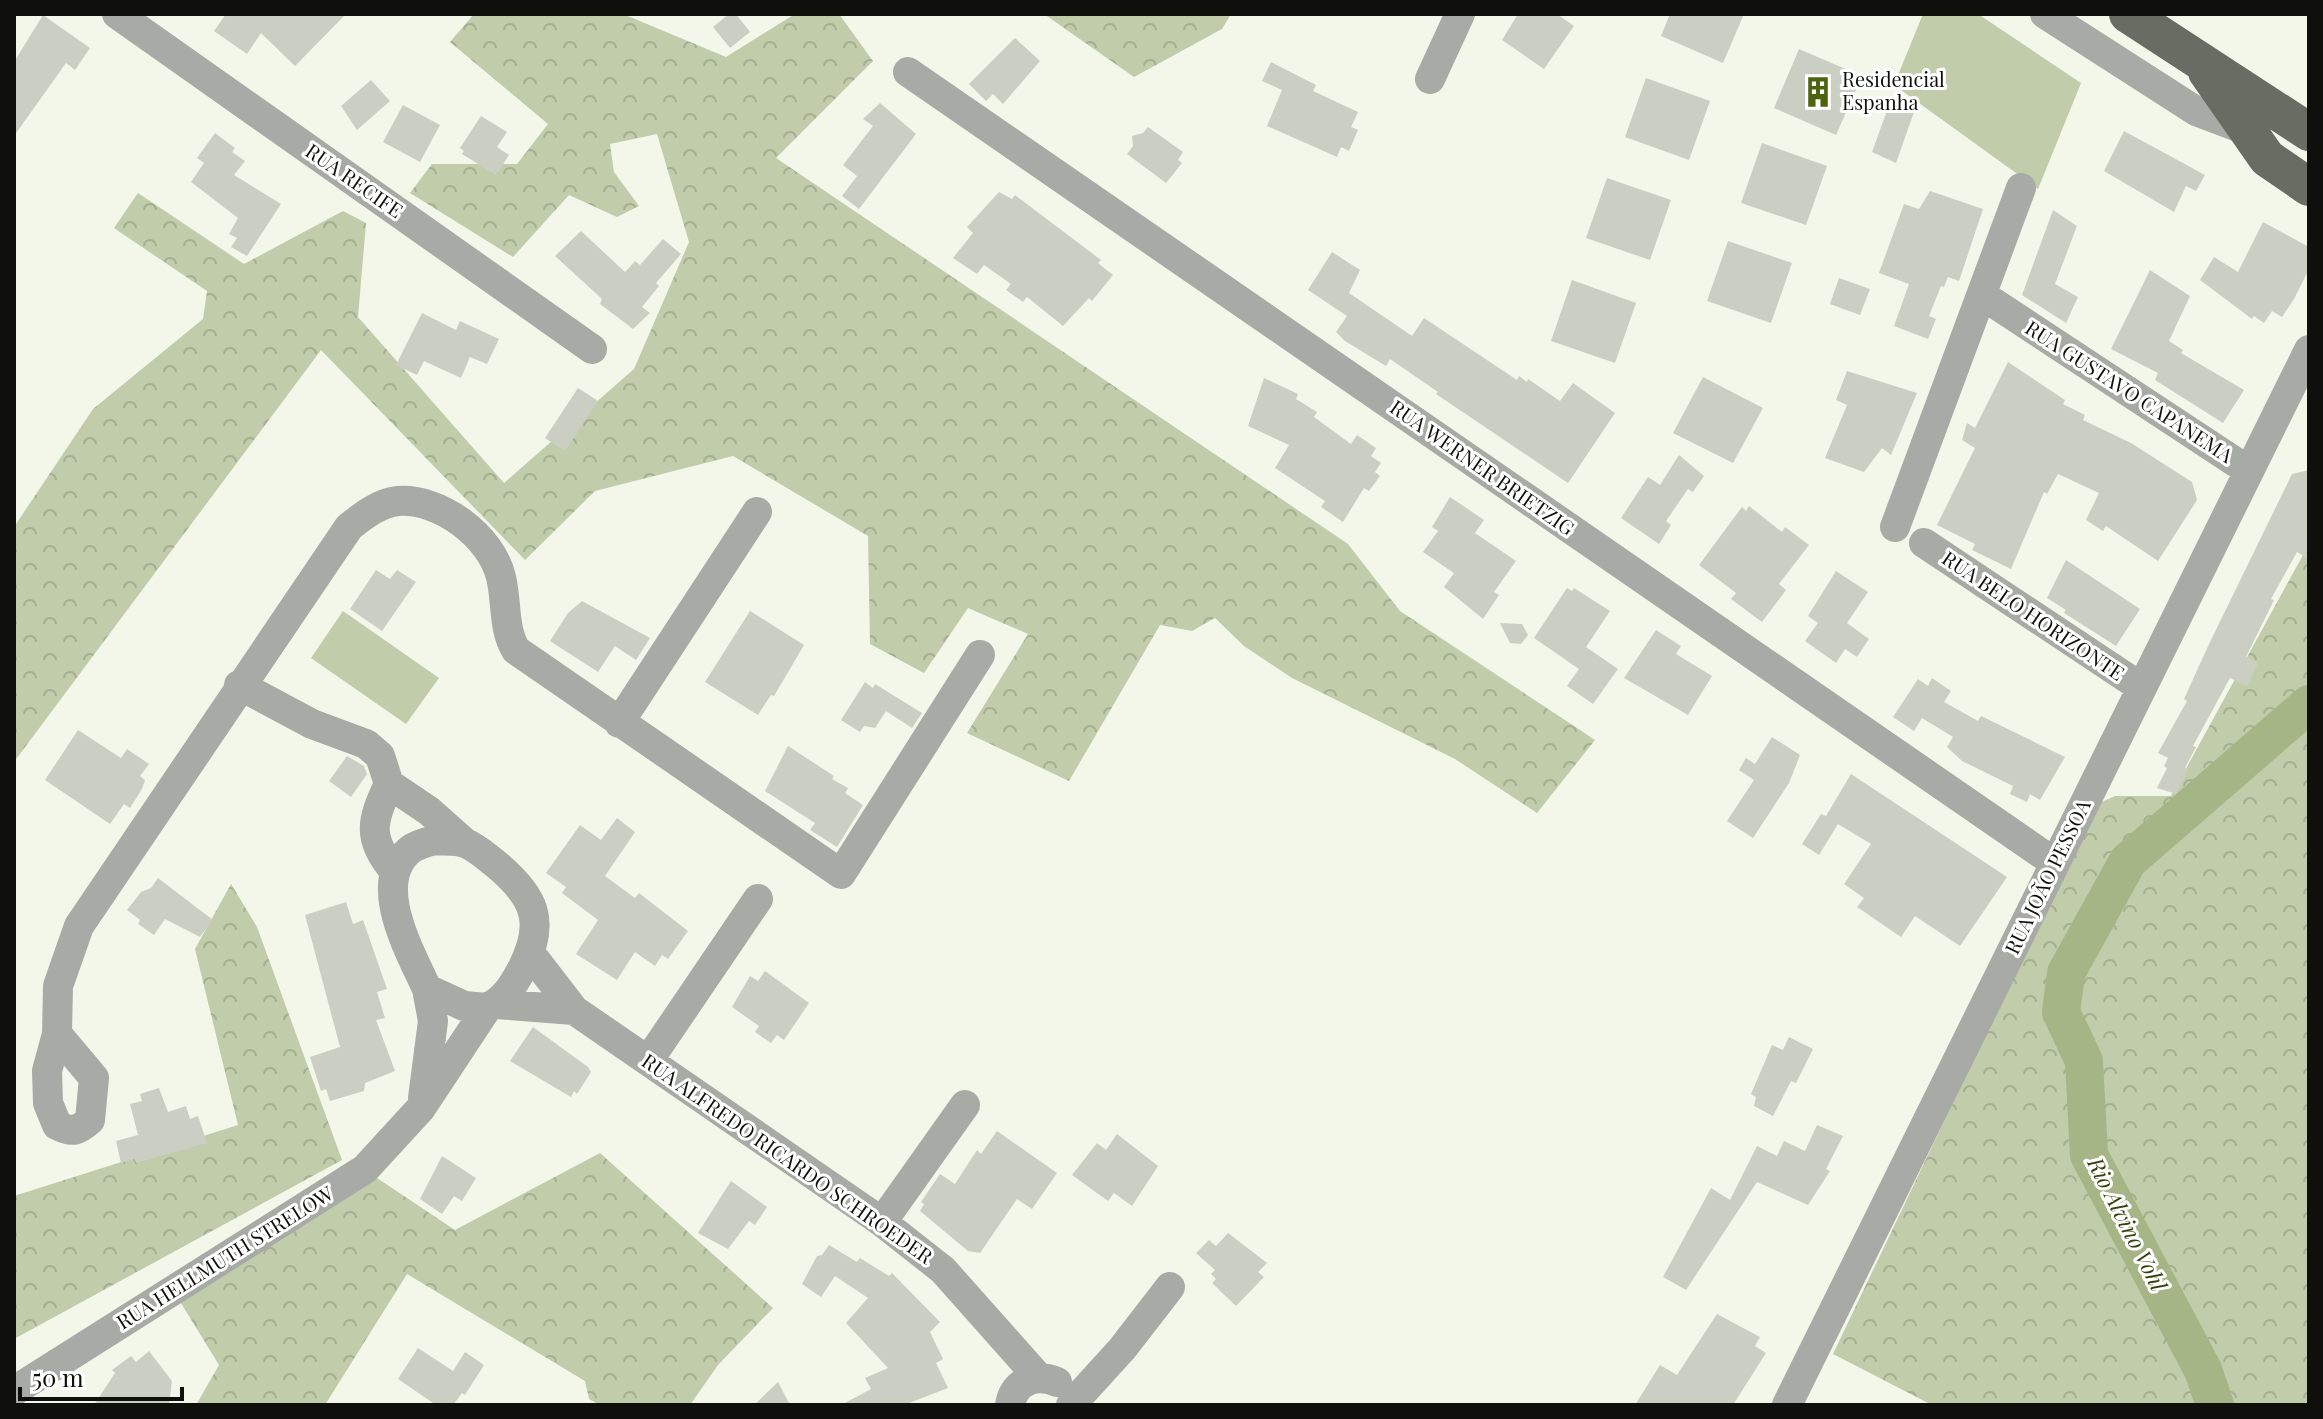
<svg xmlns="http://www.w3.org/2000/svg" width="2323" height="1419" viewBox="0 0 2323 1419" font-family="'Playfair Display',serif">
  <style>
    .green { fill: #c0ccaa }
    .forest { fill: url(#forest-crowns) }
    .lines { fill: none; stroke-linecap: round; stroke-linejoin: round }
    .river { stroke: #a5b585; stroke-width: 38 }
    .building { fill: #cbcfc3 }
    .minor { stroke: #a8aaa5; stroke-width: 30 }
    .major { stroke: #696c63; stroke-width: 38 }
    .labels { text-anchor: middle; stroke-width: 6; stroke-linejoin: round; paint-order: stroke }
    .poi-label { font-size: 20px; fill: #0f100c; stroke: #fff; text-anchor: start }
    .street-label { font-size: 20px; fill: #0f100c; stroke: #fff }
    .water-label { font-size: 22px; font-style: italic; fill: #35440d; stroke: #fff }
  </style>
  <defs>
    <pattern id="forest-crowns" width="20" height="18" patternUnits="userSpaceOnUse" patternTransform="scale(2)"><rect width="20" height="18" fill="#c0ccaa"/><path d="M2 6a3 3 0 1 1 6 0M12 15a3 3 0 1 1 6 0" fill="none" stroke="#a4ae91"/></pattern>
  </defs>
  <rect width="100%" height="100%" fill="#f2f7ea"/>
  <path class="green" d="M1923,14H1978L2081,83L2038,189L1894,85Z
    M343,611L439,678L406,724L311,658Z"/>
  <path class="forest" d="M474,14H623L726,57L795,14H839L873,61L776,158L1348,544L1400,611L1595,740L1537,813L1455,759L1292,678L1244,646L1215,618L1192,631L1160,625L1069,781L967,733L1028,634L968,608L924,673L870,644L868,536L733,456L595,491L525,560L321,350L14,762V527L93,409L203,319L207,291L114,228L138,193L244,264L343,211L366,223L358,317L504,483L634,369L689,242L657,134L610,144L614,172L639,206L617,217L569,195L513,257L410,193L432,164H517L548,124L450,42Z
    M1044,14H1231L1222,29L1134,77Z
    M2309,544V1405H1932L1833,1354L2095,805L2115,796H2171Z
    M231,884L257,927L342,1160L14,1339V1196L238,1125L195,949Z
    M600,1153L773,1308L718,1365L690,1405H600L589,1399L585,1381L407,1274L325,1405H196L219,1365L176,1295L377,1178L455,1230Z"/>
  <g class="lines">
    <path class="river" d="M2215,1405L2203,1370L2089,1155L2084,1061L2061,1012L2066,973L2128,861L2309,704"/>
  </g>
  <path class="building" d="M226,14H346L295,66L261,33L247,54L214,31Z
    M729,14H736L750,32L730,48L713,27Z
    M1518,14H1557L1574,26L1544,69L1502,40Z
    M1670,14H1744L1723,63L1661,36Z
    M43,15L90,48L75,70L66,63L14,136V62Z
    M1015,38L1040,61L1003,104L993,94L986,101L969,84Z
    M1799,49L1862,76L1836,135L1774,108Z
    M1271,62L1316,85L1313,91L1358,112L1351,127L1358,130L1349,151L1341,147L1337,157L1267,126L1282,90L1262,81Z
    M1646,78L1710,101L1689,160L1625,137Z
    M371,80L390,101L357,130L341,106Z
    M1892,97L1914,112L1896,163L1872,152Z
    M880,103L916,134L859,209L842,196L857,176L843,165L873,126L863,119Z
    M403,105L440,125L420,162L383,142Z
    M481,116L507,132L497,147L509,155L496,175L462,154L464,151L460,148Z
    M1148,127L1183,152L1178,160L1182,163L1166,183L1127,154L1133,146L1132,136L1143,133Z
    M2124,131L2205,175L2196,191L2186,186L2174,212L2104,171Z
    M215,133L235,148L232,152L245,161L234,175L281,204L247,256L231,247L237,238L229,234L238,218L191,182L204,163L197,158Z
    M1762,143L1827,166L1806,225L1741,203Z
    M1607,178L1671,200L1650,260L1586,238Z
    M1930,191L1983,209L1959,281L1948,277L1944,287L1941,286L1929,316L1936,319L1928,339L1894,326L1909,284L1879,273L1904,204L1919,209Z
    M999,192L1012,199L1015,195L1101,260L1098,263L1113,275L1092,301L1089,298L1063,326L1027,297L1023,302L1006,290L1011,284L984,265L977,274L953,258L973,233L967,227Z
    M2053,210L2077,226L2055,284L2078,297L2066,323L2022,295Z
    M2263,222L2309,247V269L2294,299L2282,317L2272,311L2264,323L2254,316L2252,319L2200,280L2214,257L2238,272Z
    M581,231L625,272L635,261L640,265L663,239L681,254L656,283L659,286L642,307L650,313L633,329L600,304L602,299L555,256Z
    M1728,241L1792,263L1771,323L1707,301Z
    M1332,252L1360,270L1349,293L1412,336L1424,318L1517,380L1519,376L1527,382L1528,379L1560,401L1573,383L1615,413L1568,483L1436,394L1438,392L1390,359L1386,366L1345,341L1336,332L1347,316L1308,290Z
    M2150,270L2190,296L2169,341L2183,350L2181,353L2244,390L2223,423L2155,380L2158,373L2111,349Z
    M1839,278L1870,289L1860,315L1830,304Z
    M1572,280L1636,303L1615,363L1551,341Z
    M422,313L456,330L460,321L499,339L487,364L470,357L461,378L424,361L417,375L396,365Z
    M2008,362L2065,400L2063,404L2085,415L2083,420L2131,443L2192,482L2197,500L2158,561L2106,526L2103,531L2086,520L2099,493L2058,474L2047,494L2044,492L2011,569L1972,550L1975,544L1937,525L1975,448L1962,440L1967,423L1975,428Z
    M1847,371L1917,393L1891,455L1882,448L1864,472L1825,458L1847,405L1836,400Z
    M1703,377L1763,408L1733,463L1673,433Z
    M1264,378L1298,394L1296,399L1317,412L1314,417L1351,444L1357,435L1376,448L1371,456L1381,463L1375,472L1380,476L1369,491L1364,488L1343,522L1321,507L1325,501L1275,468L1289,445L1248,426Z
    M578,388L598,401L565,451L545,438Z
    M1679,455L1704,476L1693,492L1688,489L1666,521L1671,525L1659,544L1621,518L1648,477L1660,485Z
    M2309,470V559L2297,552L2271,599L2274,600L2246,657L2258,663L2247,686L2230,678L2193,746L2196,747L2185,768L2188,770L2176,794L2157,788L2167,768L2164,766L2168,758L2158,753L2187,701L2184,699L2210,642L2292,474Z
    M1450,497L1484,520L1475,533L1516,561L1494,592L1499,595L1483,619L1444,587L1454,573L1423,552L1438,531L1432,527Z
    M1749,506L1782,532L1785,527L1809,545L1779,584L1786,590L1762,622L1731,599L1736,593L1699,565L1742,507L1746,511Z
    M2066,560L2140,609L2116,646L2064,613L2066,610L2047,598Z
    M376,570L390,579L397,570L416,582L382,631L350,609Z
    M1836,571L1868,592L1847,623L1869,639L1857,657L1845,649L1836,663L1805,641L1818,623L1808,616Z
    M1567,588L1572,591L1574,588L1610,611L1586,647L1618,669L1593,704L1567,686L1579,669L1534,638Z
    M582,601L650,638L636,660L615,646L598,672L550,641L568,613Z
    M750,611L804,645L774,696L771,695L758,715L705,682Z
    M1500,623L1522,624L1528,635L1521,644L1510,643Z
    M1656,630L1681,646L1676,654L1712,676L1688,715L1624,678Z
    M1932,678L1951,691L1944,702L1978,721L1981,716L2065,757L2040,800L2030,794L2027,802L2010,794L2013,786L1962,761L1947,747L1953,737L1922,718L1914,731L1893,717L1918,679L1928,686Z
    M865,682L873,688L875,684L922,713L912,728L886,711L875,728L864,726L860,732L841,720Z
    M78,730L121,758L127,749L149,764L140,776L145,780L142,789L130,808L124,804L110,824L45,780Z
    M1772,737L1800,755L1789,783L1753,838L1727,821L1754,780L1739,770L1746,758L1755,764Z
    M788,746L834,776L832,779L848,788L845,793L863,805L837,847L810,830L815,823L765,791Z
    M347,756L364,766L367,774L351,797L329,781Z
    M1851,774L2007,877L1960,946L1915,916L1901,937L1857,907L1864,898L1844,884L1871,844L1838,824L1819,855L1802,844L1821,814L1826,816Z
    M617,818L635,832L605,876L635,898L639,893L688,931L668,959L662,955L655,966L635,952L617,980L576,954L598,920L562,893L566,887L546,873L580,825L601,840Z
    M158,878L213,920L200,937L165,919L154,935L138,924L140,920L127,910L141,892L151,888Z
    M346,902L353,924L363,920L387,989L377,992L385,1018L376,1020L395,1071L365,1083L364,1091L330,1101L326,1089L321,1091L310,1057L340,1047L305,915Z
    M765,971L809,1003L784,1040L777,1035L771,1043L755,1032L759,1026L732,1007L750,976L758,981Z
    M533,1027L588,1067L591,1072L577,1094L574,1091L571,1097L510,1061Z
    M1789,1037L1813,1049L1796,1083L1791,1081L1773,1116L1754,1106L1756,1097L1751,1094L1772,1045L1783,1050Z
    M159,1088L168,1112L186,1106L190,1119L198,1116L207,1143L136,1163L135,1159L121,1163L116,1141L138,1135L130,1104L142,1101L140,1094Z
    M1817,1125L1843,1136L1826,1169L1830,1171L1808,1205L1757,1182L1686,1290L1663,1277L1711,1188L1730,1200L1757,1146L1777,1156L1784,1141L1805,1151Z
    M997,1131L1057,1173L1032,1209L1017,1199L980,1253L968,1251L920,1211L924,1204L921,1202L940,1174L955,1184L977,1150L981,1154Z
    M1117,1134L1158,1166L1132,1206L1114,1193L1108,1201L1072,1175L1097,1143L1106,1150Z
    M442,1156L476,1178L462,1201L454,1196L442,1214L420,1199Z
    M731,1181L767,1207L755,1225L749,1221L728,1249L698,1233Z
    M1228,1233L1267,1263L1258,1272L1264,1277L1236,1306L1212,1283L1216,1279L1211,1274L1215,1270L1196,1253L1209,1240L1216,1246Z
    M829,1245L857,1262L860,1258L889,1276L892,1273L940,1322L930,1332L943,1359L936,1363L948,1388L904,1405H841L871,1389L865,1378L888,1368L846,1323L868,1298L835,1276L821,1297L802,1284L817,1256L822,1255Z
    M1717,1314L1760,1337L1755,1346L1766,1353L1733,1405H1635L1660,1365L1677,1375Z
    M418,1348L453,1371L465,1352L484,1365L465,1395L462,1393L453,1405H436L398,1379Z
    M149,1351L172,1381L169,1405H94L115,1373L112,1370L131,1356L136,1362Z
    M778,1382L790,1405H754Z"/>
  <g class="lines">
    <path class="minor" d="M117,14L592,349
      M2045,14L2196,111L2246,130
      M908,72L2055,863
      M1430,79L1460,14
      M1982,295L2249,471
      M1895,527L2021,188
      M1924,543L2142,688
      M239,685L312,724L366,744L380,756L389,784C371,822 367,838 395,872
      M619,723L757,512
      M389,784L429,811L465,843
      M434,840C444,841 457,840 465,843C476,847 488,858 497,865C534,896 546,921 523,967C514,984 505,1000 487,1008L464,1006L427,989C411,953 369,882 411,849C417,845 427,842 434,840Z
      M530,953L574,1010L882,1222L943,1270L1039,1378
      M496,1004L574,1010
      M57,1034L94,1078L90,1120C78,1131 72,1133 57,1125L48,1103L47,1071L57,1034L58,986L79,926L349,527C363,516 379,503 398,501C440,498 491,536 501,577C507,602 503,629 516,650L841,874L980,655
      M648,1061L758,899
      M423,1098L433,1021L427,989
      M882,1222L965,1105
      M14,1391L365,1169L421,1108L487,1008
      M1010,1405C1014,1381 1036,1373 1057,1382
      M1071,1405L1122,1349L1170,1287
      M1787,1405L2309,350"/>
    <path class="major" d="M2128,14L2309,132
      M2207,72L2267,158L2309,187"/>
  </g>
  <defs>
    <symbol id="building-bare" viewBox="-9 -9 18 18"><path d="M-4-6H4V6H1V3H-1V6H-4ZM-2.5-4.3h1.7v1.8h-1.7ZM.8-4.3h1.7v1.8H.8ZM-2.5-1h1.7V.8h-1.7ZM.8-1h1.7V.8H.8Z" fill="#4e630d" stroke="#fff" stroke-width="2.5" paint-order="stroke"/></symbol>
  </defs>
  <g fill-rule="evenodd">
    <use href="#building-bare" x="1796" y="70" width="44" height="44"/>
  </g>
  <g class="labels">
    <g class="poi-label">
      <text x="1842" y="87">Residencial<tspan x="1842" dy="23">Espanha</tspan></text>
    </g>
    <g class="street-label">
      <text transform="translate(354 181) rotate(35)" y="7">RUA RECIFE</text>
      <text transform="translate(2129 392) rotate(33)" y="7">RUA GUSTAVO CAPANEMA</text>
      <text transform="translate(1482 468) rotate(35)" y="7">RUA WERNER BRIETZIG</text>
      <text transform="translate(2033 616) rotate(34)" y="7">RUA BELO HORIZONTE</text>
      <text transform="translate(2048 877) rotate(-64)" y="7">RUA JOÃO PESSOA</text>
      <text transform="translate(787 1159) rotate(35)" y="7">RUA ALFREDO RICARDO SCHROEDER</text>
      <text transform="translate(225 1258) rotate(-32)" y="7">RUA HELLMUTH STRELOW</text>
    </g>
    <g class="water-label">
      <text transform="translate(2127 1224) rotate(63)" y="8">Rio Alvino Vohl</text>
    </g>
  </g>
  <rect width="2323" height="1419" fill="none" stroke="#0f100c" stroke-width="32"/>
  <path d="M20 1387v12h162v-12" fill="none" stroke="#0f100c" stroke-width="4"/>
  <text x="32" y="1387" font-size="24" fill="#0f100c" stroke="#ffffff" stroke-width="6" paint-order="stroke">50 m</text>
</svg>
